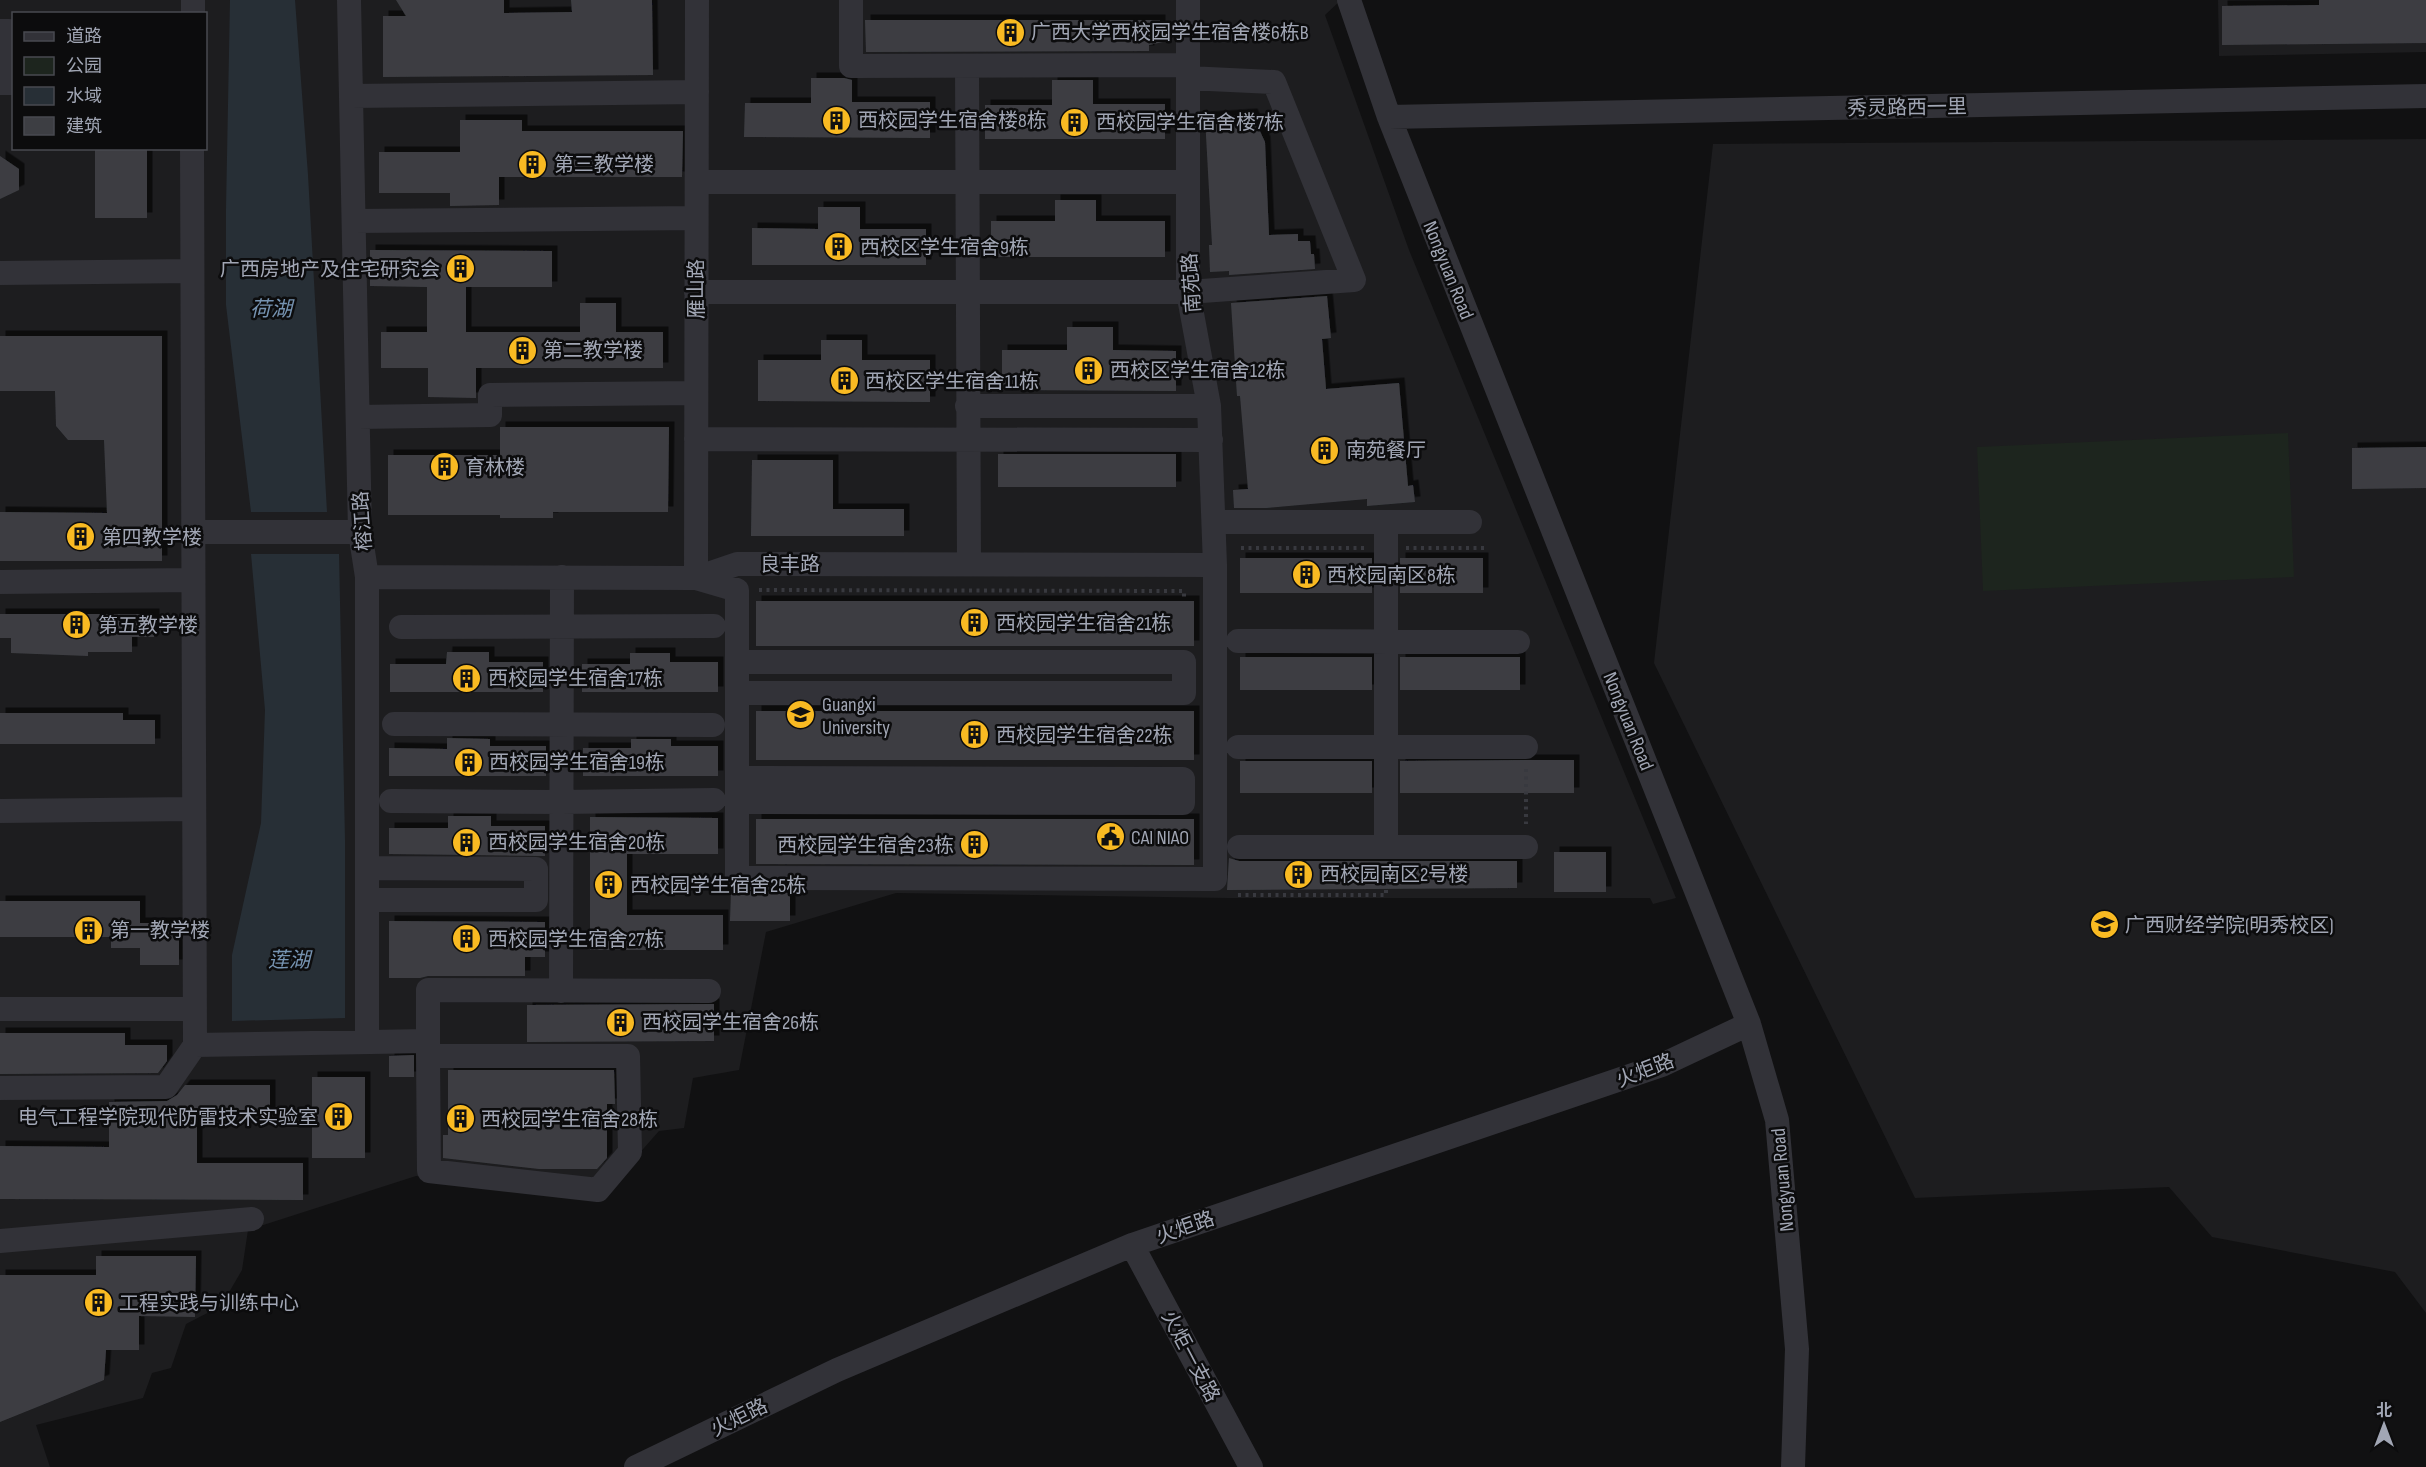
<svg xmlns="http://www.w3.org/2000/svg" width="2426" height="1467" viewBox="0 0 2426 1467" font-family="'Sofia Sans Condensed','Noto Sans SC',sans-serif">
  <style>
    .built { fill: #1d1d1f; fill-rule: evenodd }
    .green { fill: #1d251e }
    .water { fill: #272f36 }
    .building { fill: #3d3e43; filter: url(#shadow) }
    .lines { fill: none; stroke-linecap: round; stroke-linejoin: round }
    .path { stroke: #38393f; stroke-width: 4; stroke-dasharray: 3 4.5; stroke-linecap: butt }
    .minor { stroke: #323238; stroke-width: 24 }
    .labels { text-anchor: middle; stroke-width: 5; stroke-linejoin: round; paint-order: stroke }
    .poi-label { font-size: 20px; fill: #a1a6b4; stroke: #0c0c0d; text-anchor: start }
    .street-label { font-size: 20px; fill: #a1a6b4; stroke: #0c0c0d }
    .water-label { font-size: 21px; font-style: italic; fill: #7693b1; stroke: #0c0c0d }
  </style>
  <defs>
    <filter id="shadow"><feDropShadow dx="5.5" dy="-5.5" stdDeviation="0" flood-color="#0009"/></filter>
  </defs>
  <rect width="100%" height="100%" fill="#111112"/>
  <path class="built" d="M0,0H1341L1325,15L1409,250L1676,898L1653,904L1650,898H1227L896,893L766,932L739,1070L693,1078L684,1128L659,1131L599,1199L416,1176L248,1230L242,1270L221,1306L186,1324L171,1368L152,1373L143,1398L36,1425L50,1467H0ZM14,14H206V148H14Z
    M2218,0H2426V52L2219,56Z
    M2426,139V1313L2395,1272L2212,1237L2169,1187L1915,1198L1654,663L1713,144Z"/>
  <path class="green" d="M2288,433L2294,577L1983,591L1977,447Z"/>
  <path class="water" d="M230,0H295L308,175L327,512H251L226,305V209Z
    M251,554H339L345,840V1018L232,1021V955L261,823L265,710Z"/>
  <path class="building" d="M396,0H504V13L572,12L571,0H652L653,75L383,77V16H406Z
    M2319,0H2426V43L2222,45V6L2319,5Z
    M865,20H1160V27L1172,40L1149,45V51L866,52Z
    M811,78H844L852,80V102H930V138L744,137L745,103H811Z
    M1052,80H1093V104H1165V139H985V105H1052Z
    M1252,114L1265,142L1269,235L1298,234V241H1310L1311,254H1314L1315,269L1229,275V271L1210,272L1209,245H1212L1205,117Z
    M460,120H522V131H683L682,177H499V205L450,206V193H379V152H460Z
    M95,148H147V218H95Z
    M0,156L19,169V190L0,199Z
    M1055,200H1096V221H1165V257H991V221H1055Z
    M818,207H860V229H926V265H752V228L818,229Z
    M370,250L552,251V287H466V332H580V303H616V332H663V368H476V398L428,397V368H381V332H427V287L370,286Z
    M1327,296L1331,338L1322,339L1326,389L1399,383L1408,486L1413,485L1415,502L1367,506V499L1266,508H1234L1233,490L1248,489L1240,396H1237L1231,303Z
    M1067,327H1113V350L1176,351V391L1002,390V350H1067Z
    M0,336H162V561H0V512L107,513L104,440H68L56,426L55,391H0Z
    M821,340H862V360H930V402L758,401V360H821Z
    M500,427H669L668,512H553V518H500V515H388V455H500Z
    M2426,447V488L2352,489V448Z
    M998,454H1176V487H998Z
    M752,460H833V509H904V536H751Z
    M1240,558H1372V593H1240Z
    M1400,558H1483V593H1400Z
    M756,601H1194V646H756Z
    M0,614H154V637H132V652H88V656L11,653V638H0Z
    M447,652H489V662H543V692H390V664H446Z
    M630,653H670V662H718V692H582V664H630Z
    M1240,657H1372V690H1240Z
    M1400,657H1520V690H1400Z
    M756,711H1194V760H756Z
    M0,713H123V720H155V744H0Z
    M447,738L490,739V746H546V776H389V748L447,749Z
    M631,739H671V746H718V776H583V748H631Z
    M1529,760H1574V793H1400V761Z
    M1240,761H1372V793H1240Z
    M448,816H491V826H545V856L389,854V828H448Z
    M590,817L718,818V854H627V915H723V950H590Z
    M756,819H1194V865L756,864Z
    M1554,852H1606V892H1554Z
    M1229,858L1239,861H1517V888L1227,890Z
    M731,891L790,892V921H730Z
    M0,901H140V923H179V965H140V948H111V937H0Z
    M389,921L545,922V957H525V976H428L420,978H389Z
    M714,1004V1041L527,1042V1005Z
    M0,1033H125V1045H167V1061L158,1073L0,1074Z
    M414,1055V1077H389V1056Z
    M448,1070H614L615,1104H607V1158L597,1169H539L443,1158V1135H448Z
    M312,1077H365V1158H312Z
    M185,1085H270V1116L197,1115V1163H303V1200L0,1199V1146L109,1147V1102L167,1101L177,1095Z
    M96,1256H196L195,1317L139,1316V1350H106L104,1380L0,1422V1275H96Z"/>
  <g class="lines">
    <path class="path" d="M1241,548H1366
      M1406,548H1487
      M759,590L1184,591V601
      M1526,769V824
      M1238,895H1386V869"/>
    <path class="minor" d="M349,0L360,532L367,577V1041
      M851,0V66L1188,65
      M1349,0L1389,117L1749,1024L1777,1120L1797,1349L1793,1467
      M193,14V0
      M0,31H9L11,83H0
      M967,66L969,564
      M351,96L697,92
      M1389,117L2426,96
      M192,148L195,1045L428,1041V1056L429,1171L598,1190L630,1152L628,1056H428
      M697,182H1188
      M354,221L696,218
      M0,273L192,271
      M696,292H1188L1354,280L1274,82L1188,78
      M967,406H1209
      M358,417L490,415V395L696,393
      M696,439L1211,440
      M1214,522H1470
      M192,532H360
      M367,577L696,578L737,564L1215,565
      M696,578L737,590V878L1215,879V565L1209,406L1188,292V0
      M696,578L697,0
      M0,582L192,580
      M401,627L714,626
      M1238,641L1518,642
      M737,693H1184V662H737
      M394,724L713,725
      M1238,747H1526
      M737,778L1183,779V803L737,802
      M391,801L561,802L714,800
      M0,811L193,809
      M1239,847H1526
      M1386,847V522
      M367,868L536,869V900H367
      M561,991L562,577
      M0,1009H194
      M428,1041V990L709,991
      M0,1088L166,1087L195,1045
      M0,1241L252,1219
      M1132,1245L1251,1467
      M636,1467L837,1370L1132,1245L1662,1065L1749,1024"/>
  </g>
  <defs>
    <symbol id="building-disc" viewBox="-11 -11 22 22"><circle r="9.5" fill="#f9ba22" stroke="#0c0c0d"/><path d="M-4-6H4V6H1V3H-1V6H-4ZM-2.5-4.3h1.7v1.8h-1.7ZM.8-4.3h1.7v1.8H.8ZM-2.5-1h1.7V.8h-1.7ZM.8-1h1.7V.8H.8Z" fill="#111"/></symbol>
    <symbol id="university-disc" viewBox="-11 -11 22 22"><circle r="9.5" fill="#f9ba22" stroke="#0c0c0d"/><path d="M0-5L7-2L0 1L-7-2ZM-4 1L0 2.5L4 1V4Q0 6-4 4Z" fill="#111"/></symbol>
    <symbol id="civic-disc" viewBox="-11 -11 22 22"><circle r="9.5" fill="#f9ba22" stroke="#0c0c0d"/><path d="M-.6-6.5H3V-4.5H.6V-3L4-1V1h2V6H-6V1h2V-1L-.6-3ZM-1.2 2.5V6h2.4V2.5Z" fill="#111"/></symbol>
  </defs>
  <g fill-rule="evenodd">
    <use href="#building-disc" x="994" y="16" width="33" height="33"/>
    <use href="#building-disc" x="820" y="104" width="33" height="33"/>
    <use href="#building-disc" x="1058" y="106" width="33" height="33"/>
    <use href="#building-disc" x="516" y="148" width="33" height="33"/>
    <use href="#building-disc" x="822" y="230" width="33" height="33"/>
    <use href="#building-disc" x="444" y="252" width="33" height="33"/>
    <use href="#building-disc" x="506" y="334" width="33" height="33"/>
    <use href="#building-disc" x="1072" y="354" width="33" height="33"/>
    <use href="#building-disc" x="828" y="364" width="33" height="33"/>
    <use href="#building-disc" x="1308" y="434" width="33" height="33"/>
    <use href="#building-disc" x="428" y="450" width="33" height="33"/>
    <use href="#building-disc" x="64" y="520" width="33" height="33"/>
    <use href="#building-disc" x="1290" y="558" width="33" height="33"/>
    <use href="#building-disc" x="958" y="606" width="33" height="33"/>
    <use href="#building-disc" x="60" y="608" width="33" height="33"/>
    <use href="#building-disc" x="450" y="662" width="33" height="33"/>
    <use href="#university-disc" x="784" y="698" width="33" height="33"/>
    <use href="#building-disc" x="958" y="718" width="33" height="33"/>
    <use href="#building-disc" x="452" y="746" width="33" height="33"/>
    <use href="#civic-disc" x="1094" y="820" width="33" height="33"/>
    <use href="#building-disc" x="450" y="826" width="33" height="33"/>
    <use href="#building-disc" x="958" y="828" width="33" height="33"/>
    <use href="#building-disc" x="1282" y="858" width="33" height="33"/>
    <use href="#building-disc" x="592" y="868" width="33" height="33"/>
    <use href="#university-disc" x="2088" y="908" width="33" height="33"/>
    <use href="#building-disc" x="72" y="914" width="33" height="33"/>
    <use href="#building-disc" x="450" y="922" width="33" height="33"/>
    <use href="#building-disc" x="604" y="1006" width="33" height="33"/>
    <use href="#building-disc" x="322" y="1100" width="33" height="33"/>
    <use href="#building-disc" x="444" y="1102" width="33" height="33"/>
    <use href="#building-disc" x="82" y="1286" width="33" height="33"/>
  </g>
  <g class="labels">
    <g class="poi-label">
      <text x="1031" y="39">广西大学西校园学生宿舍楼6栋B</text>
      <text x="858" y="127">西校园学生宿舍楼8栋</text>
      <text x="1096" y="129">西校园学生宿舍楼7栋</text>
      <text x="554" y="171">第三教学楼</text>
      <text x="860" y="254">西校区学生宿舍9栋</text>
      <text x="440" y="276" text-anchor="end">广西房地产及住宅研究会</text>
      <text x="543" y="357">第二教学楼</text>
      <text x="1110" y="377">西校区学生宿舍12栋</text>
      <text x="865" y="388">西校区学生宿舍11栋</text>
      <text x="1346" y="457">南苑餐厅</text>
      <text x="465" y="474">育林楼</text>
      <text x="102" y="544">第四教学楼</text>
      <text x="1327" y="582">西校园南区8栋</text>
      <text x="996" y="630">西校园学生宿舍21栋</text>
      <text x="98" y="632">第五教学楼</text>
      <text x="488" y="685">西校园学生宿舍17栋</text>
      <text x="822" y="711">Guangxi<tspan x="822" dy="23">University</tspan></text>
      <text x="996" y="742">西校园学生宿舍22栋</text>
      <text x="489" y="769">西校园学生宿舍19栋</text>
      <text x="1131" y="844">CAI NIAO</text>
      <text x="488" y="849">西校园学生宿舍20栋</text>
      <text x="954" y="852" text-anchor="end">西校园学生宿舍23栋</text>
      <text x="1320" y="881">西校园南区2号楼</text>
      <text x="630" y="892">西校园学生宿舍25栋</text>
      <text x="2125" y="932">广西财经学院(明秀校区)</text>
      <text x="110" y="937">第一教学楼</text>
      <text x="488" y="946">西校园学生宿舍27栋</text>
      <text x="642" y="1029">西校园学生宿舍26栋</text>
      <text x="318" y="1124" text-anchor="end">电气工程学院现代防雷技术实验室</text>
      <text x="481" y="1126">西校园学生宿舍28栋</text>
      <text x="119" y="1310">工程实践与训练中心</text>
    </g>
    <g class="street-label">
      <text transform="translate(1907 107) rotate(-1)" y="7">秀灵路西一里</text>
      <text transform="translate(1449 270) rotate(68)" y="7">Nongyuan Road</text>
      <text transform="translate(1191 283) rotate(-94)" y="7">南苑路</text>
      <text transform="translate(696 289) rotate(-90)" y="7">雁山路</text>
      <text transform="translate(362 521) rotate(-94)" y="7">榕江路</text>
      <text x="790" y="571">良丰路</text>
      <text transform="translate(1629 721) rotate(68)" y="7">Nongyuan Road</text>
      <text transform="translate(1645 1070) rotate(-21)" y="7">火炬路</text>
      <text transform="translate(1782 1180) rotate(-95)" y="7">Nongyuan Road</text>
      <text transform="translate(1185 1227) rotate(-19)" y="7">火炬路</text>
      <text transform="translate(1191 1356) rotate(62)" y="7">火炬一支路</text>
      <text transform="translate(739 1417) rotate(-26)" y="7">火炬路</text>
    </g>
    <g class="water-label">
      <text x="271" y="316">荷湖</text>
      <text x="289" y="967">莲湖</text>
    </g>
  </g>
  <rect x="12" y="12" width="195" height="138" fill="#0c0c0d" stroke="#484a50" stroke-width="1.5"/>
  <rect x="24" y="32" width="30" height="9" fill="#323238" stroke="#484a50" stroke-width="1.5"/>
  <text x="66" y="42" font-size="18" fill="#a1a6b4">道路</text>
  <rect x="24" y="57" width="30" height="18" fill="#1d251e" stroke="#484a50" stroke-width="1.5"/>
  <text x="66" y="72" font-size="18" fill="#a1a6b4">公园</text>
  <rect x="24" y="87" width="30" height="18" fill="#272f36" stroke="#484a50" stroke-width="1.5"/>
  <text x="66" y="102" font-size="18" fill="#a1a6b4">水域</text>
  <rect x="24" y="117" width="30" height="18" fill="#3d3e43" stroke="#484a50" stroke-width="1.5"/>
  <text x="66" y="132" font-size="18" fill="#a1a6b4">建筑</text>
  <g transform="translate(2384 1425)" stroke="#0c0c0d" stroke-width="4.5" paint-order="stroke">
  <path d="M0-4.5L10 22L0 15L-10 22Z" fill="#a1a6b4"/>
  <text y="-9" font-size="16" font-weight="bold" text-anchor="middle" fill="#a1a6b4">北</text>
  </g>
</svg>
